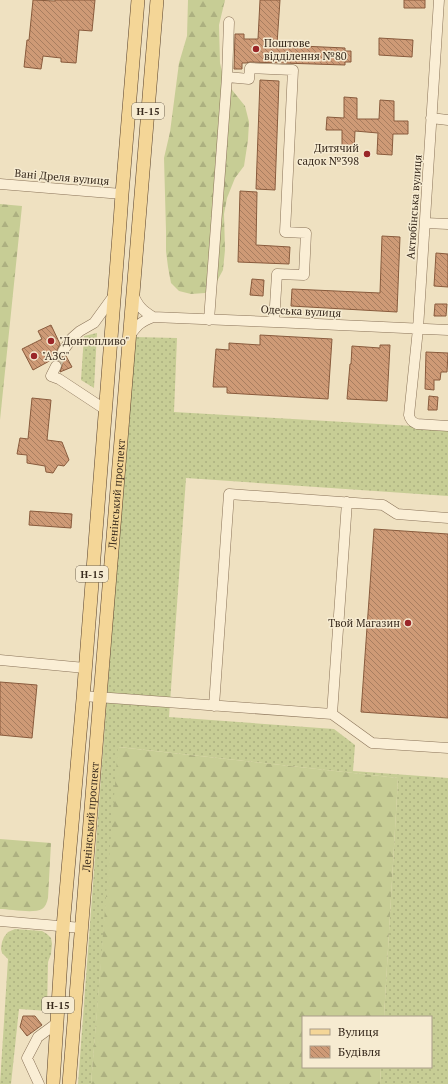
<svg xmlns="http://www.w3.org/2000/svg" width="448" height="1084" viewBox="0 0 448 1084" font-family="'PT Serif',serif">
  <style>
    .grass { fill: url(#grass-dots) }
    .forest { fill: url(#forest-firs) }
    .building { fill: url(#building-back-hatch); stroke: #895b3d }
    .lines { fill: none; stroke-linecap: round; stroke-linejoin: round }
    .minor-tunnel { stroke: #cabca0; stroke-width: 10; stroke-dasharray: 10 5; stroke-linecap: butt }
    .minor-casing { stroke: #897258; stroke-width: 11 }
    .major-casing { stroke: #57402d; stroke-width: 14 }
    .minor { stroke: #faeed5; stroke-width: 10 }
    .major { stroke: #f4d697; stroke-width: 13 }
    .poi-dot { fill: #9a2628; stroke: #f6ebd1; stroke-width: 1.5 }
    .labels { text-anchor: middle; stroke-width: 3; stroke-linejoin: round; paint-order: stroke }
    .shield { fill: #f6ebd1; stroke: #716453; stroke-width: 1 }
    .shield-label { font-size: 10px; font-weight: bold; fill: #382a1d }
    .poi-label { font-size: 11px; fill: #382a1d; stroke: #f6ebd1; text-anchor: start }
    .street-label { font-size: 11px; fill: #382a1d; stroke: #f6ebd1 }
  </style>
  <defs>
    <pattern id="grass-dots" width="8" height="8" patternUnits="userSpaceOnUse"><rect width="8" height="8" fill="#c7cd95"/><path d="M2 2h.1M6 6h.1" fill="none" stroke="#acb080" stroke-width="1.8" stroke-linecap="round"/></pattern>
    <pattern id="forest-firs" width="22" height="20" patternUnits="userSpaceOnUse"><rect width="22" height="20" fill="#c7cd95"/><path d="M5 1l3.5 6h-7zM16 11l3.5 6h-7z" fill="#acb080"/></pattern>
    <pattern id="building-back-hatch" width="6" height="6" patternUnits="userSpaceOnUse"><rect width="6" height="6" fill="#ce9a76"/><path d="M-1 5l2 2M0 0l6 6M5-1l2 2" fill="none" stroke="#a87e60"/></pattern>
  </defs>
  <rect width="100%" height="100%" fill="#efe1c1"/>
  <path class="grass" d="M97,333L94,388L81,380L84,336Z
    M134,337L177,338L174,412L448,428V496L186,478L169,717L334,729L355,745L353,771L448,778V1084H380L381,1067H431V1017H384L398,778L119,747L91,1084H78Z
    M15,929L42,931L47,934L51,938L52,944L51,954L48,962L47,1011L19,1009L11,1084H0L8,959L2,953L1,949L2,942L4,937L8,932Z"/>
  <path class="forest" d="M188,0H225L219,25L220,63L224,80L245,106L249,122L248,140L244,166L235,178L227,198L224,214L225,250L223,270L216,283L205,293L191,294L179,291L171,283L168,267L166,251V231L164,158L170,132L179,63L187,36Z
    M0,204L22,206L0,420Z
    M118,747L398,778L384,1017H303V1067H381L380,1084H91Z
    M0,839L51,843L48,898C47,903 45,907 42,909C34,914 9,909 0,909Z"/>
  <path class="building" d="M33,0L55,1V0H95L92,31L79,30L76,63L61,62V58L43,56L41,69L24,67L27,40H29Z
    M260,0H280L277,44H279L280,45L345,48V51H351V62H345V65L250,62L246,63H242V69H234L235,34H244V39H258Z
    M404,0H425V8H404Z
    M379,38L413,40L412,57L379,55Z
    M260,80L279,81L275,190L256,189Z
    M344,97L357,98V119H379L380,100L394,101V121H408V134H393L392,155L377,154L378,133L355,131L354,152L342,151V130H326L327,117L344,118Z
    M240,191L257,192L256,245L290,247L289,264L238,262Z
    M382,236L400,237L397,312L291,306L292,289L380,293Z
    M436,253L448,254V287L434,286Z
    M252,279L264,280L263,296L250,295Z
    M435,304H447L446,316H434Z
    M51,325L60,344L57,350V354L62,357L66,356L72,367L60,372L62,366V363L59,360H53V359L33,370L22,349L42,339L38,331Z
    M260,335L332,339L328,399L227,393V387H213L216,349L229,350V343L260,345Z
    M380,345H390L387,401L347,399L350,364H351L352,346L380,348Z
    M426,352L448,353L447,372H441L440,380H434V390L425,389Z
    M429,396L438,397L437,410H428Z
    M32,398L51,400L47,440L62,442L69,460L64,466L58,465L53,473L46,472L45,466L27,463V455L17,454L20,438L28,439Z
    M30,511L72,514L71,528L29,525Z
    M374,529L448,534V718L361,712Z
    M0,682L37,685L32,738L0,735Z
    M23,1016H35L42,1025L27,1036L20,1027Z"/>
  <g class="lines">
    <path class="minor-tunnel" d="M56,366L63,351"/>
    <defs>
      <path id="minor" d="M439,0L418,329L409,415C410,420 412,422 417,424L448,426
        M227,77L249,79L250,68L293,70L285,232L306,233L304,275L277,274L274,322
        M431,118L448,120
        M0,184L122,194
        M425,223L448,224
        M133,294C138,306 142,310 153,317
        M209,320L227,77L229,22
        M130,335C138,325 140,322 153,317L274,322L448,330
        M63,351L72,338L80,331L94,323L115,294
        M56,366L51,376L59,379L106,410
        M0,660L85,668
        M83,696L332,714L372,743L448,748
        M214,706L229,494L383,505L397,514L448,518
        M332,714L347,502
        M0,921L82,928
        M39,1084L27,1058L38,1037L57,1023"/>
      <g id="major">
        <path d="M53,1084L63,927L83,699L120,222L122,194L138,0"/>
        <path id="s1" d="M69,1084L100,697L157,0"/>
      </g>
    </defs>
    <use href="#minor" class="minor-casing"/>
    <use href="#major" class="major-casing"/>
    <use href="#minor" class="minor"/>
    <use href="#major" class="major"/>
  </g>
  <g class="poi-dot">
    <circle cx="256" cy="49" r="4"/>
    <circle cx="367" cy="154" r="4"/>
    <circle cx="51" cy="341" r="4"/>
    <circle cx="34" cy="356" r="4"/>
    <circle cx="408" cy="623" r="4"/>
  </g>
  <g class="labels">
    <g class="shield">
      <rect x="132" y="103" width="32" height="16" rx="3"/>
      <rect x="76" y="566" width="32" height="16" rx="3"/>
      <rect x="42" y="997" width="32" height="16" rx="3"/>
    </g>
    <g class="shield-label">
      <text x="148" y="115">Н-15</text>
      <text x="92" y="578">Н-15</text>
      <text x="58" y="1009">Н-15</text>
    </g>
    <g class="poi-label">
      <text x="264" y="47">Поштове<tspan x="264" dy="13">відділення №80</tspan></text>
      <text x="359" y="152" text-anchor="end">Дитячий<tspan x="359" dy="13">садок №398</tspan></text>
      <text x="59" y="345">"Донтопливо"</text>
      <text x="42" y="360">"АЗС"</text>
      <text x="400" y="627" text-anchor="end">Твой Магазин</text>
    </g>
    <g class="street-label">
      <text transform="translate(62 177) rotate(5)" y="4">Вані Дреля вулиця</text>
      <text transform="translate(414 207) rotate(-86)" y="4">Актюбінська вулиця</text>
      <text transform="translate(301 311) rotate(3)" y="4">Одеська вулиця</text>
      <text dy="4" stroke="none"><textPath href="#s1" startOffset="592">Ленінський проспект</textPath></text>
      <text dy="4" stroke="none"><textPath href="#s1" startOffset="268">Ленінський проспект</textPath></text>
    </g>
  </g>
  <rect x="302" y="1016" width="130" height="52" fill="#f6ebd1" stroke="#aa9e89"/>
  <rect x="310" y="1029" width="20" height="6" fill="#f4d697" stroke="#aa9e89"/>
  <text x="338" y="1036" font-size="12" fill="#382a1d">Вулиця</text>
  <rect x="310" y="1046" width="20" height="12" fill="url(#building-back-hatch)" stroke="#aa9e89"/>
  <text x="338" y="1056" font-size="12" fill="#382a1d">Будівля</text>
</svg>
